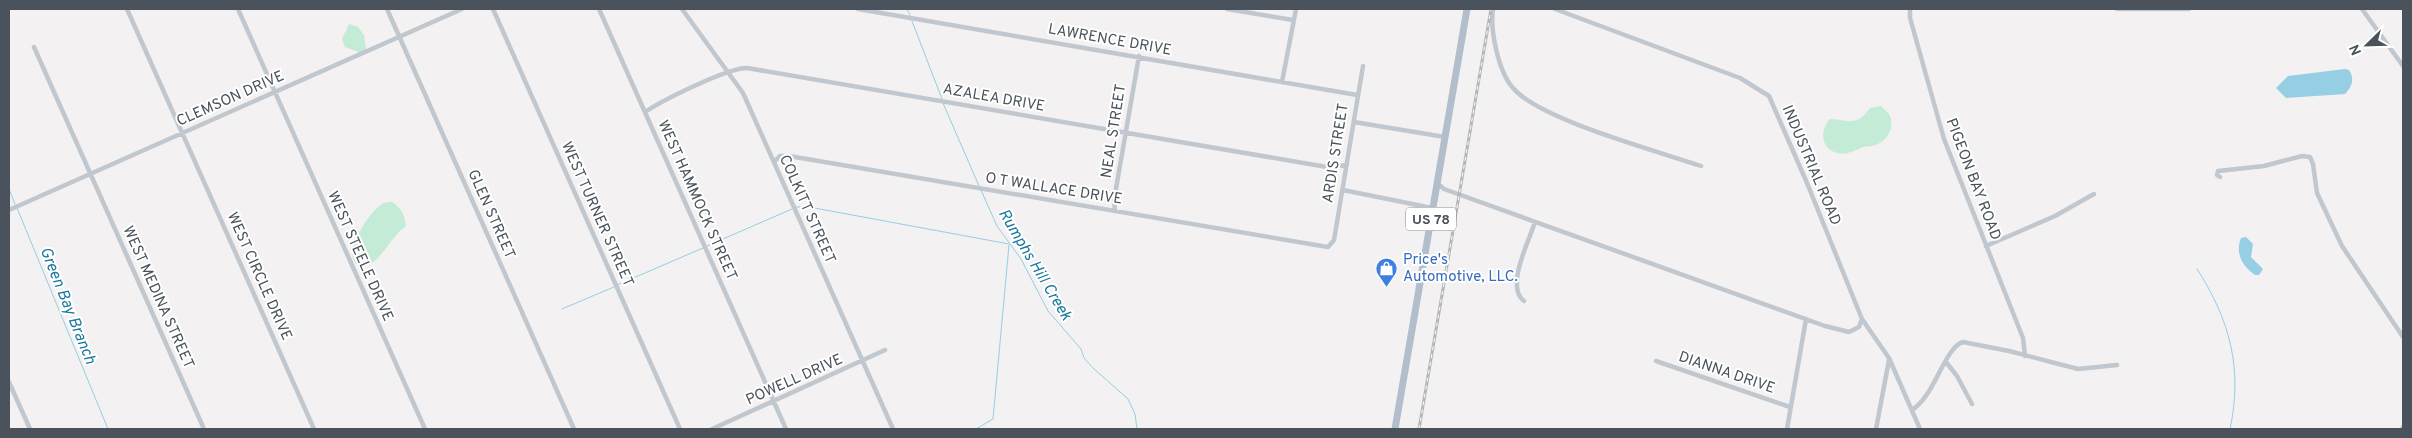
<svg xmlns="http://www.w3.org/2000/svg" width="2412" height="438" viewBox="0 0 2412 438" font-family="Overpass,sans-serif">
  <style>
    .green { fill: #c4ebd6 }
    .water { fill: #96cee4 }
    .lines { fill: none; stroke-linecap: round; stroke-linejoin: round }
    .stream { stroke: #96cee4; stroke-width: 1 }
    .street { stroke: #c0c7ce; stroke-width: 4.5 }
    .primary { stroke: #b3becc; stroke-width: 7 }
    .rail-casing { stroke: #b4b6ba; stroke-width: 3 }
    .rail { stroke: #fff; stroke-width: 1; stroke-dasharray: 4; stroke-linecap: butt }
    .labels { text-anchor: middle; stroke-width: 4; stroke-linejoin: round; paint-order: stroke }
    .shield { fill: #fff; stroke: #80878d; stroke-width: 1 }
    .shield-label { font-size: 14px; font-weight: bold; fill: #4a535c }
    .street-label { font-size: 15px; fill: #4a535c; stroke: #fff }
    .shop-label { font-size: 15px; fill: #366cbe; stroke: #fff; text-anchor: start }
    .water-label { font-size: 16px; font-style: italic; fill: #1b799f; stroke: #fff }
  </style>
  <rect width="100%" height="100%" fill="#f3f1f1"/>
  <path class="green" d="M349,24L358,27L364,35L366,50L361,53L345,47L342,39Z
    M1881,106C1883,109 1887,111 1889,114C1896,126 1887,142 1875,145C1871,147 1867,146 1863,147C1854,151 1847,155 1837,153C1820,149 1820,129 1830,119C1850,120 1856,127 1870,108Z
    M392,202C402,209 404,214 406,226C388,239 383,262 361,268C357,265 353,261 352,255C350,243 372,208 384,203C386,202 389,202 392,202Z"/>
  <path class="water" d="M2345,69L2349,70C2355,79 2352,87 2345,94L2286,98L2276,88L2288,76Z
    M2246,237L2253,244L2251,257L2263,269L2259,275H2255C2242,266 2235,253 2241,238Z"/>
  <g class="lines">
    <path class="stream" d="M907,9L910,15
      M912,21L942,99
      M943,103L979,186
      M9,189L15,204
      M981,190L997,226L1021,259L1048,311L1081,349L1084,358L1093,368L1128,399L1135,414L1137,429
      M796,207H809L1009,244
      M17,208L108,429
      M707,246L792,209
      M2197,269C2230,320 2243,369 2230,429
      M617,285L703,248
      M562,309L614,287
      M976,429L993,419L1009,245"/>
    <path class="street" d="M127,9L314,429
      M238,9L425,429
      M387,9L574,429
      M493,9L680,429
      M599,9L786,429
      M682,9L743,93L893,429
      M858,9L1357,95
      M1227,9L1293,20
      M1493,9C1490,30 1498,71 1513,88C1540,120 1658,151 1701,166
      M1910,9V18L1944,139L2023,338L2025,356
      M2117,9H2189
      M2362,9L2403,66
      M34,47L204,429
      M1282,82L1296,9
      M645,112C663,100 727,68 747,68L1327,167L1347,165
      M1354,122L1445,137
      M774,162L780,156H789L1328,247L1334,240L1363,66
      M2220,177L2217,175L2218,171L2264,166L2302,156L2310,157L2313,164L2317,193L2342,246L2403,337
      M1437,183L1444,189L1825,326L1849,332L1859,327L1862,319L1807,183L1769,96L1740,78L1555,9
      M1343,190L1432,208
      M9,210L462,9
      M1115,211L1114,200L1139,56
      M1986,246L2055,216L2094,194
      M1524,301C1505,287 1529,241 1535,222
      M1862,319L1889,358L1920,429
      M1656,361L1790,407
      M1946,362L1957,376L1972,404
      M9,382L30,429
      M1912,410C1935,396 1944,348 1963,342L2009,351L2078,369L2117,365
      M712,429L885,350
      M1787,429L1806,319
      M1876,429L1889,360
      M2402,429L2403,427"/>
    <path class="primary" d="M1395,429L1467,9"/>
    <defs>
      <path id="rail" d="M1419,429L1491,9"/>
    </defs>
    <use href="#rail" class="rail-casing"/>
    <use href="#rail" class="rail"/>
  </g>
  <defs>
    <symbol id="shop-pin" viewBox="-11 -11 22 30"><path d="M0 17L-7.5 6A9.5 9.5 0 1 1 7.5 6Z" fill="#3f7fe0" stroke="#fff"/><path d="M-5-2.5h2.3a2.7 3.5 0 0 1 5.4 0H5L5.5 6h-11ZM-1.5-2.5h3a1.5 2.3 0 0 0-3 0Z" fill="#fff"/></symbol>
  </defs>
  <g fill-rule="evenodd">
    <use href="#shop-pin" x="1374" y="256" width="25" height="34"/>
  </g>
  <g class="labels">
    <rect class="shield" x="1406" y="207.5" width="50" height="23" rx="4"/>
    <g class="shield-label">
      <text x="1431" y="224">US 78</text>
    </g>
    <g class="street-label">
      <text transform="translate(1110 39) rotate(10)" y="5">LAWRENCE DRIVE</text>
      <text transform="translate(994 97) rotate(10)" y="5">AZALEA DRIVE</text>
      <text transform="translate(230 98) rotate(-24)" y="5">CLEMSON DRIVE</text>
      <text transform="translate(1113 131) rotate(-81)" y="5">NEAL STREET</text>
      <text transform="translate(1335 153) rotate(-81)" y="5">ARDIS STREET</text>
      <text transform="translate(1812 165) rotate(67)" y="5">INDUSTRIAL ROAD</text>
      <text transform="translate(1974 179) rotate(69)" y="5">PIGEON BAY ROAD</text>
      <text transform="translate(1054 188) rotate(9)" y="5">O T WALLACE DRIVE</text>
      <text transform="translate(698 200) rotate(66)" y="5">WEST HAMMOCK STREET</text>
      <text transform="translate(808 209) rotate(66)" y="5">COLKITT STREET</text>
      <text transform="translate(492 214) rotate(66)" y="5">GLEN STREET</text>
      <text transform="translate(598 214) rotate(66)" y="5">WEST TURNER STREET</text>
      <text transform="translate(361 256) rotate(66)" y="5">WEST STEELE DRIVE</text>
      <text transform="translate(260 276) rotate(66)" y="5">WEST CIRCLE DRIVE</text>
      <text transform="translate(159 297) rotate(66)" y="5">WEST MEDINA STREET</text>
      <text transform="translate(1727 372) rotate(19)" y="5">DIANNA DRIVE</text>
      <text transform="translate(794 379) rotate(-24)" y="5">POWELL DRIVE</text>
    </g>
    <g class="shop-label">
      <text x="1403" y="264">Price's<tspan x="1403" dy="17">Automotive, LLC.</tspan></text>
    </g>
    <g class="water-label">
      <text transform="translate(1036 264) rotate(59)" y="6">Rumphs Hill Creek</text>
      <text transform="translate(69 305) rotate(68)" y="6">Green Bay Branch</text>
    </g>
  </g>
  <rect width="2412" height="438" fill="none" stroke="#4a535c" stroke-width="20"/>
  <g transform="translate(2367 45) rotate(247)" stroke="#ffffff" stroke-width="4" paint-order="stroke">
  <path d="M0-4L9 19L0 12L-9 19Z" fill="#4a535c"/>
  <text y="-8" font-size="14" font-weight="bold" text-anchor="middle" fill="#4a535c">N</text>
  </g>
</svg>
